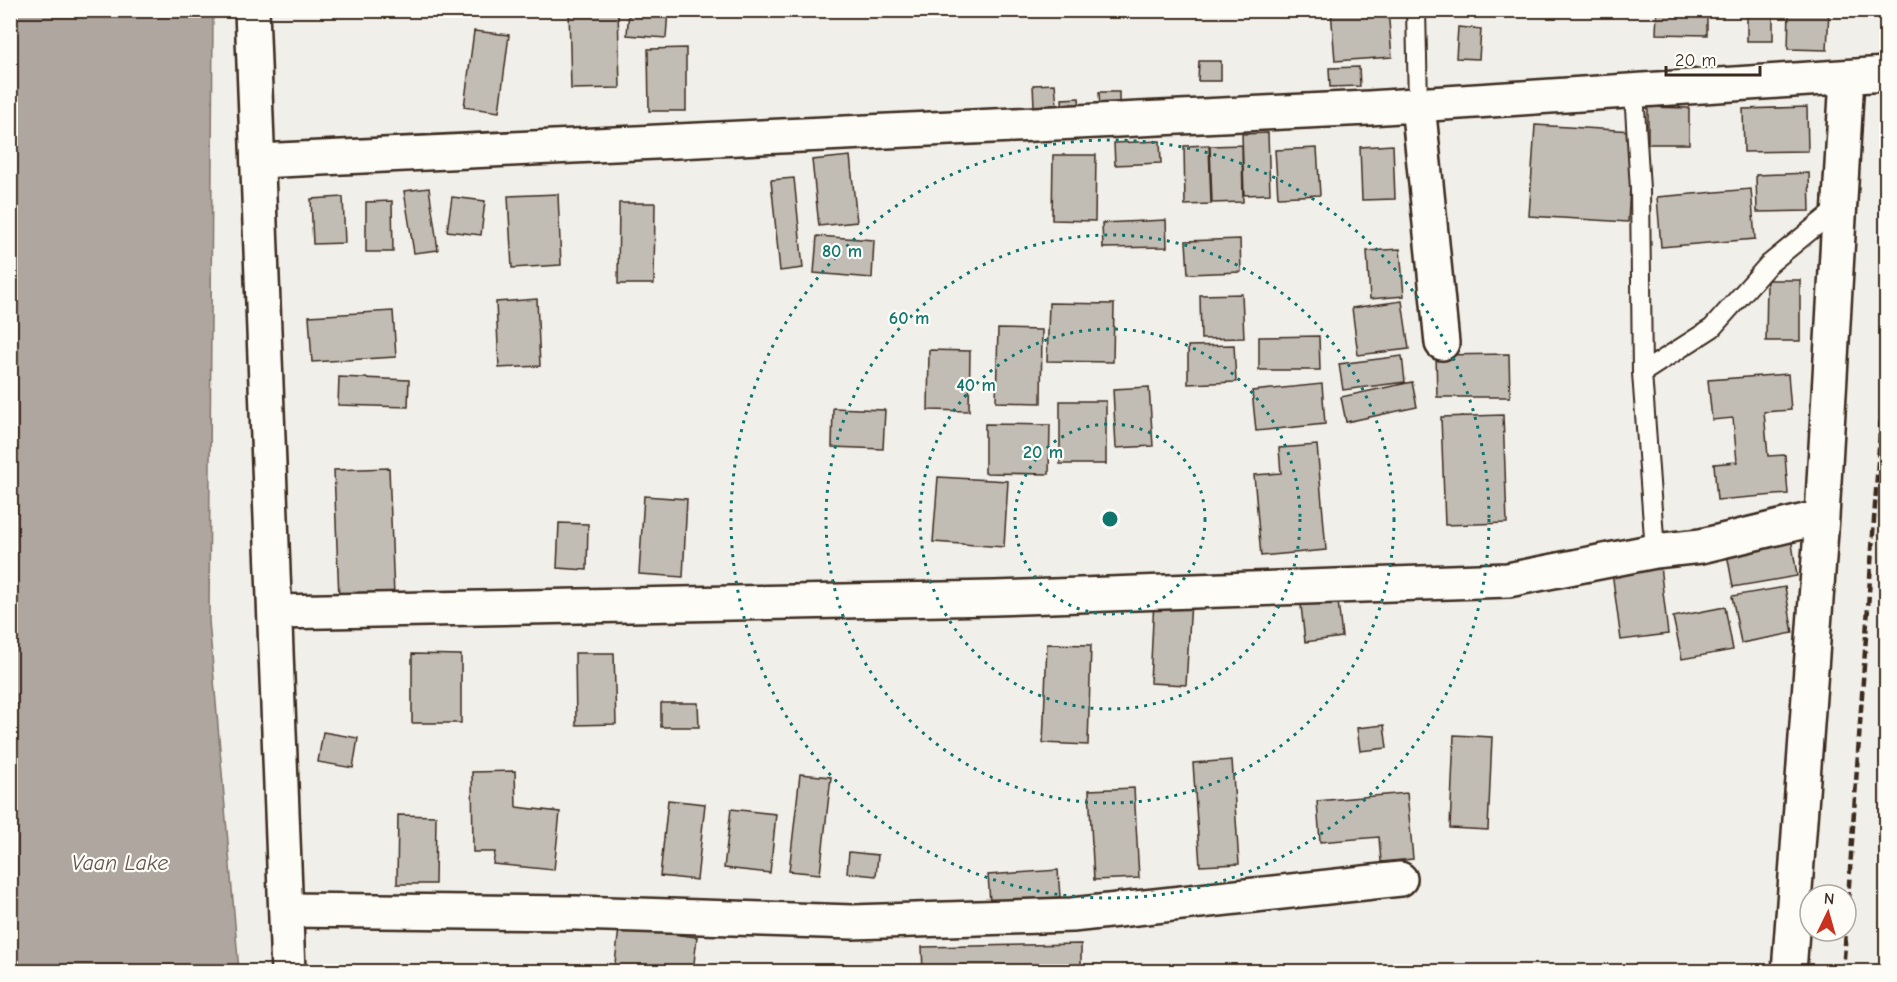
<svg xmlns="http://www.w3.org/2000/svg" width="1897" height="982" viewBox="0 0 1897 982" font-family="'Comic Neue',sans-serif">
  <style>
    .water { fill: #aea69f; stroke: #80746b; stroke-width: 1.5 }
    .building { fill: #c1bcb4; stroke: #3b2a1e; stroke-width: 1.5 }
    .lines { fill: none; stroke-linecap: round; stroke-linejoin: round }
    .service-casing { stroke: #3b2a1e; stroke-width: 22 }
    .minor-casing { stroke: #3b2a1e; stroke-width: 38 }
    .tertiary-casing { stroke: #3b2a1e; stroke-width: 38 }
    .service { stroke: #fdfcf7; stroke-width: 18 }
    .minor { stroke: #fdfcf7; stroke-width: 33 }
    .tertiary { stroke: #fdfcf7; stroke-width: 33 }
    .rail { stroke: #3b2a1e; stroke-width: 4.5; stroke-dasharray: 9 4.5; stroke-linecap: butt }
    .ring { fill: none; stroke: #0f766e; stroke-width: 3; stroke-dasharray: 3 6 }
    .labels { text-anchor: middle; stroke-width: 4.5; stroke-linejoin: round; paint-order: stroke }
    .water-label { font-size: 22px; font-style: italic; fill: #63554b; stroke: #fdfcf7 }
    .centre { fill: #0f766e; stroke: #fdfcf7; stroke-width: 3 }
    .ring-label { font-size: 18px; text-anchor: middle; font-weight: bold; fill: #0f766e; stroke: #fdfcf7; stroke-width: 4.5; stroke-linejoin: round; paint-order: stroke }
  </style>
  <rect width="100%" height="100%" fill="#f1efea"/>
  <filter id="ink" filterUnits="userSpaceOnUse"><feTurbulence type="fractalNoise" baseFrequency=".0167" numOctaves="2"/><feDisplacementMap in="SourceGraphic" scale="12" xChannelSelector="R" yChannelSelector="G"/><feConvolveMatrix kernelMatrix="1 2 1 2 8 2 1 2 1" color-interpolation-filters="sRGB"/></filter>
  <g filter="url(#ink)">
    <path class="water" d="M10,11H213L209,621L239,971H11Z"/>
    <path class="building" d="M569,10H618L620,88L571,89Z
      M629,10H668L666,38L627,35Z
      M1331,10H1388L1392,57L1335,61Z
      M1657,10H1707V35L1656,34Z
      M1747,10H1773V41H1747Z
      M1789,10H1829L1827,50L1788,49Z
      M1458,27L1481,29L1479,59L1456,58Z
      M474,31L509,35L499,112L464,107Z
      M686,48V111H649L648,49Z
      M1199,61H1221V81H1198Z
      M1359,67L1360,86L1330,87L1329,68Z
      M1055,84L1057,105L1034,106L1033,85Z
      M1099,92H1119V108L1100,109Z
      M1079,98L1080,110H1063L1062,99Z
      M1648,107L1689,108V144H1648Z
      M1807,107L1808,151L1744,152L1743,109Z
      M1535,125L1633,131L1628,222L1529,216Z
      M1268,133L1270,194L1244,195L1242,134Z
      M1160,141L1161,163L1115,165L1114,143Z
      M1209,145L1211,204L1185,205L1184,146Z
      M1242,145L1243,202L1212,203L1210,146Z
      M1393,145L1395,199L1362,200L1360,147Z
      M1317,148L1320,195L1278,197L1275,150Z
      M1053,155H1096L1095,221L1052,220Z
      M850,156L857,222L819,226L812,160Z
      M1809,173L1810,211L1757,212L1756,175Z
      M794,178L803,268L780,271L771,180Z
      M429,188L438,250L414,253L404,191Z
      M1751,189L1755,239L1661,247L1657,197Z
      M558,194L561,265L512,268L508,196Z
      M343,197L345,243L313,244L311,199Z
      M452,197L485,201L481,235L447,231Z
      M392,201L393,252H366V202Z
      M619,203H655L654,284H618Z
      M1166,220L1167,247L1103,248L1102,223Z
      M817,236L874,240L872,278L814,273Z
      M1240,239L1241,272L1188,274L1186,241Z
      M1400,249L1404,296L1370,299L1367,251Z
      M1767,280H1800V341H1766Z
      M1242,294L1244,338L1201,339L1200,295Z
      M537,299L540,366L499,368L496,302Z
      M1402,301L1409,349L1358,355L1352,308Z
      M1049,303L1114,304L1113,362L1047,361Z
      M393,311L396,357L312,362L309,316Z
      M998,329L1042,330L1041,403L996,402Z
      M1319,336L1320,370H1259V337Z
      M1234,345L1236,382L1188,384V346Z
      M929,350L970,351L969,411L928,410Z
      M1509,354L1510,397H1437L1436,355Z
      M1402,356L1405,382L1343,390L1339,364Z
      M1788,374L1791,410L1764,412L1768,456L1785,455L1788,494L1717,500L1714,464L1737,462L1733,418L1712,420L1708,380Z
      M339,377L409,380L408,407L338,405Z
      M1412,382L1417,407L1346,422L1341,397Z
      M1322,384L1325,424L1256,431L1252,391Z
      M1149,387L1153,446L1116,448L1113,389Z
      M1060,401H1106V464H1060Z
      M833,408L885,410L883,449L832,447Z
      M1503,415L1507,523L1445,525L1441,417Z
      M985,424L1050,425L1049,474L985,473Z
      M1317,445L1326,550L1261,556L1254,475L1281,473L1279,448Z
      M389,468L394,596L339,598L334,470Z
      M938,477L1008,481L1004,547L933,542Z
      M644,496L687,499L683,577L639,574Z
      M559,523L588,524L587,570L557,568Z
      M1791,537L1797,576L1733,587L1726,548Z
      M1660,566L1668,634L1621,640L1612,572Z
      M1785,587L1793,633L1741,643L1732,596Z
      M1154,599L1191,601L1186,685L1150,683Z
      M1338,601L1342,637L1305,642L1301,605Z
      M1725,607L1733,650L1682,659L1673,617Z
      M1047,644L1091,645L1088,745L1043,743Z
      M575,653H614L616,724L576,725Z
      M412,654L461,655V723H412Z
      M661,703H698L699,727H661Z
      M1384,725L1387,748L1360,751L1357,728Z
      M323,732L358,738L353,768L318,762Z
      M1454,735L1492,737L1488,830L1450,828Z
      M1232,760L1239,864L1200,866L1193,763Z
      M515,771L516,807L560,812L554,870L493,864L495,852H473L472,772Z
      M800,774L831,777L820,874L789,871Z
      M1134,788L1139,878L1094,880L1089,790Z
      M1407,793L1413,859L1381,862L1379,837L1320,842L1317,801Z
      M668,800L705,804L697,880L660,876Z
      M731,809L776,814L770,873L724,868Z
      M398,815L436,816L435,884H397Z
      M849,852L878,855L876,876L847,873Z
      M1058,870L1060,897L990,902L988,875Z
      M619,928L697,937L693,972H614Z
      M1081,944V972H923L922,947Z"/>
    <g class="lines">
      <defs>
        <path id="service" d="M1416,10L1418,104
          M1634,92L1640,189L1642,373
          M1655,551L1642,373L1712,328L1768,265L1838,208"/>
        <path id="minor" d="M1418,104L1442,343
          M258,161L1369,108L1886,74
          M275,612L994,598L1508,580L1655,551L1701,546L1822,517
          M286,910L576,913L852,922L1072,915L1400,879
          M1789,972L1822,517L1847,77"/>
        <path id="tertiary" d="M252,10L288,972"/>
      </defs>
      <use href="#service" class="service-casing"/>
      <use href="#minor" class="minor-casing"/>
      <use href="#tertiary" class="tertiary-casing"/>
      <use href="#service" class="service"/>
      <use href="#minor" class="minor"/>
      <use href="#tertiary" class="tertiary"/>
      <path class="rail" d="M1846,928L1886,345
        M1843,972L1846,931"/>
    </g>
  </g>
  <g class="ring">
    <circle cx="1110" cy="519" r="95"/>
    <circle cx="1110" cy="519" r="190"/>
    <circle cx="1110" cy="519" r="284"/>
    <circle cx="1110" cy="519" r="379"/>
  </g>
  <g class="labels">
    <g class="water-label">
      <text x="120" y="870">Vaan Lake</text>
    </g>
  </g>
  <circle cx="1110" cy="519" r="9" class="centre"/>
  <g class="ring-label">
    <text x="842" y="257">80 m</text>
    <text x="909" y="324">60 m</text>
    <text x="976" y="391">40 m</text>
    <text x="1043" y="458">20 m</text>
  </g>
  <rect width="1897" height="982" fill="none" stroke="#fdfcf7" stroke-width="36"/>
  <rect x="18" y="18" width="1861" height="946" fill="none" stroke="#3b2a1e" stroke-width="2" filter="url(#ink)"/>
  <g transform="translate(1828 913) rotate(5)"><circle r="28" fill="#fdfcf7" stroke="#afa8a0" stroke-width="1.5"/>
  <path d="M0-4.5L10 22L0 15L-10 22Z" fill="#c8321e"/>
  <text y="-9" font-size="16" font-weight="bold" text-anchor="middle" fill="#3b2a1e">N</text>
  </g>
  <path d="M1666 66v9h94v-9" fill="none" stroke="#3b2a1e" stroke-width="3"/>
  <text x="1675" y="66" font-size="18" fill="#3b2a1e" stroke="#fdfcf7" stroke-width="4.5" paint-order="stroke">20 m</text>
</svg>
